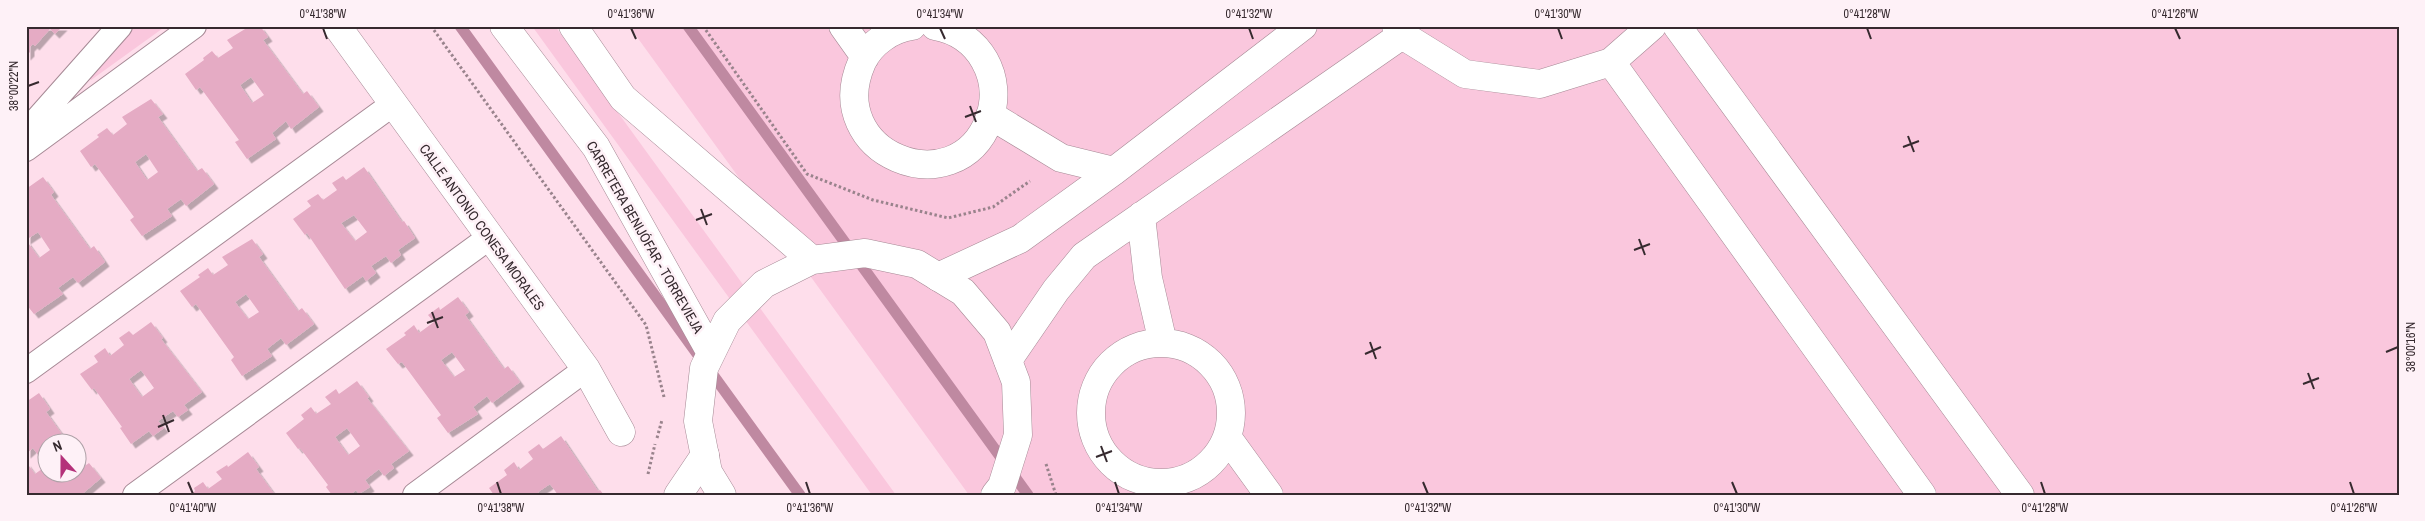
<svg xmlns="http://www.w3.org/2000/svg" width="2425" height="521" viewBox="0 0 2425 521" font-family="'Archivo Narrow',sans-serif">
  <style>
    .green { fill: #fac7dd }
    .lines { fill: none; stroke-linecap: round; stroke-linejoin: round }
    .stream { stroke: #bf89a1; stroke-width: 11 }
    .building { fill: #e5abc4; fill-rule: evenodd; filter: url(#shadow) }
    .lane-casing { stroke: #a68995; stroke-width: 26 }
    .street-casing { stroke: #a68995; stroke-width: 29 }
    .secondary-casing { stroke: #a68995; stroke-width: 29 }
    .path { stroke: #99838c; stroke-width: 3; stroke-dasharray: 2.5 2.5; stroke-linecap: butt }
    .lane { stroke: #fff; stroke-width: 24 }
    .street { stroke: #fff; stroke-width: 28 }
    .secondary { stroke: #fff; stroke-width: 28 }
    .ticks { fill: none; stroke: #362a2f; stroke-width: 2 }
    .labels { text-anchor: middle; stroke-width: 5; stroke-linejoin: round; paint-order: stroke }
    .street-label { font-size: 14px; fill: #362a2f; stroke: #fef1f7 }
    .neatline { fill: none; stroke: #362a2f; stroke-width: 2 }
    .ticks-label { font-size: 12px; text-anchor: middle; fill: #362a2f }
  </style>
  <defs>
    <filter id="shadow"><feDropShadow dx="4.5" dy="4.5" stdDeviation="0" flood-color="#0004"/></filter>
  </defs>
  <rect width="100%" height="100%" fill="#fedeeb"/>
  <path class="green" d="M130,26H166L91,80L87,74Z
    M532,26H555L896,495H872Z
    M629,26H2399V495H969Z"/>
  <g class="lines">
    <path class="stream" d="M460,26L698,355
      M688,26L1028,495
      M708,368L800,495"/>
  </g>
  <path class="building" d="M26,26H63L55,34L50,29L35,46L33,44L30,47V52L26,56Z
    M250,26H260L268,37L263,40L303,94L307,91L319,107L291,129L286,121L272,133L276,139L247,159L235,142L239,140L200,87L196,90L185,74L204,60L203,58L212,51L218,58L233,48L227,40ZM251,77L264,95L252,103L240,85Z
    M151,99L163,114L158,117L197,171L202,168L214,184L186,206L181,199L167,209L172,216L142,236L130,220L134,217L95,164L91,167L80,151L99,137L97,135L107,128L113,135L127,124L122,117ZM146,154L158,172L147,180L135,162Z
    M364,167L402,222L404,221L415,238L398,250L401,255L391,263L386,256L371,266L376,273L366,281L363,276L345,289L307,233L305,235L293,219L311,206L307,201L318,194L323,200L337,190L332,183L343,176L346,180ZM354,215L367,232L355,241L341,223Z
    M43,177L54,192L51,195L90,249L94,246L105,262L78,283L73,277L58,288L63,294L34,314L26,304V240L39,258L50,250L38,232L26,240V189Z
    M252,239L263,254L259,257L298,311L302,308L314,324L286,345L281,338L267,349L272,356L242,376L231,360L234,357L196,304L192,307L180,291L200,277L198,275L208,268L213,275L228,265L222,257ZM246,294L259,312L248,319L235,302Z
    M458,297L469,312L465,315L504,369L508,366L520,382L492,403L487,396L473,407L478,414L448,433L437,418L441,415L402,362L398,364L386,349L406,335L404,333L414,325L419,333L434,322L428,315L439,307L440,310ZM452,352L465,370L454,377L441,360Z
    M151,322L163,338L161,339L202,392L184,405L188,410L178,417L173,411L158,421L164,428L153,436L149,431L131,444L120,428L122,427L94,388L92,390L80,374L98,362L94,356L105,348L110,356L124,345L119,338L129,331L133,335ZM141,370L154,388L142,397L129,379Z
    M357,381L369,397L367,398L409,451L391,464L394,468L384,476L379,469L365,480L370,487L359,494L356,490L350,495H332L326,487L328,485L300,448L298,449L286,433L304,419L301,415L311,407L316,414L331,404L325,397L336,389L339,394ZM347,428L360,446L348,455L335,437Z
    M39,393L50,409L46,412L69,444H48V474H78V455L85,466L89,463L101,478L81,495H26V462L35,474L46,466L33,448L26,454V402Z
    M561,436L598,491L600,490L604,495H558L550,484L538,492L540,495H494L489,488L507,475L504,470L514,462L519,470L533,459L528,452L539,444L543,449Z
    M248,452L259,467L256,469L275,495H191L195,491L194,488L203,482L208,489L222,479L216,472L227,465L228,467Z"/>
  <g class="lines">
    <defs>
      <path id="lane" d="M26,132L120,26
        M26,149L194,26
        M26,371L393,104
        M135,495L490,237
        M415,495L586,369"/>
      <path id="street" d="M337,26L586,369L621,432
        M843,26L865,57
        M912,26C891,29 871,43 862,62C821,154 956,207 989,120C1004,78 980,34 935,26
        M1396,26L1402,35L1465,74L1540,84L1611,62L1652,26
        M1677,26L2020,495
        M1611,62L1922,495
        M990,115L1061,158L1114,171
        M1141,216L1148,278L1163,343
        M938,277L1020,239L1114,171L1303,26
        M1091 413a70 70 0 1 1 140 0a70 70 0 1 1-140 0Z
        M1008,360L1056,290L1084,256L1402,35
        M1227,437L1269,495
        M678,495L705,455"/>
      <path id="secondary" d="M504,26L596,147L711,353
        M573,26L623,98L812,260
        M722,495L708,472L698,421L704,368L727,321L764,284L812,260L865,253L917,264L963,292L997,332L1016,382L1018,435L1002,486L995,495"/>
    </defs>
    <use href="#lane" class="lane-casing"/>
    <use href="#street" class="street-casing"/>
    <use href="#secondary" class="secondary-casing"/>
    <path class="path" d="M431,26L646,325L664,397
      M703,26L807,174L873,200L948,218L993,207L1030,181
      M657,438L662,420
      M1046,464L1056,495
      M648,474L655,444"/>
    <use href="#lane" class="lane"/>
    <use href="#street" class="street"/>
    <use href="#secondary" class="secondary"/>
  </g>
  <path class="ticks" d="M323,28L327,39M631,28L636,39M940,28L945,39M1249,28L1253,39M1558,28L1562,39M1867,28L1871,39M2175,28L2180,39M28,86L39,82M970,106L976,122M965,117L981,111M1908,136L1914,152M1903,147L1919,141M701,209L707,225M696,220L712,214M1639,239L1645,255M1634,250L1650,244M432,312L438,328M427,323L443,317M1370,342L1376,359M2386,352L2398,347M1365,354L1381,347M2308,373L2314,389M2303,384L2319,378M163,415L169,432M158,427L174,420M1101,446L1107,462M1096,457L1112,451M188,482L193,494M497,482L501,494M806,482L810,494M1115,482L1119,494M1423,482L1428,494M1732,482L1737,494M2041,482L2045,494M2350,482L2354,494"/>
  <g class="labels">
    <g class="street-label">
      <text transform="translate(482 227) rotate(54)" y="5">CALLE ANTONIO CONESA MORALES</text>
      <text transform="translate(645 237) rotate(60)" y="5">CARRETERA BENIJÓFAR - TORREVIEJA</text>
    </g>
  </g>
  <rect width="2425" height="521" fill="none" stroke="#fef1f7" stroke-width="55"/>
  <g transform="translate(62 458) rotate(339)"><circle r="24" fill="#fef1f7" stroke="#aea1a7"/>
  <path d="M0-4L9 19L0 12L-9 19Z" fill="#b4317a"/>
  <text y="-8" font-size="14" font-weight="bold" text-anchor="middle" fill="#362a2f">N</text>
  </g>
  <rect x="28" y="28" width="2370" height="466" class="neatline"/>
  <g class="ticks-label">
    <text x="323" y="18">0°41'38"W</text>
    <text x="631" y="18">0°41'36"W</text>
    <text x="940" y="18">0°41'34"W</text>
    <text x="1249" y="18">0°41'32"W</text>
    <text x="1558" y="18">0°41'30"W</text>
    <text x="1867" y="18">0°41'28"W</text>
    <text x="2175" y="18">0°41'26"W</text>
    <text transform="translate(14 86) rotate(-90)" y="4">38°00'22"N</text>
    <text transform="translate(2411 347) rotate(-90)" y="4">38°00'16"N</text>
    <text x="193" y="512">0°41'40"W</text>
    <text x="501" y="512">0°41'38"W</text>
    <text x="810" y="512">0°41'36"W</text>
    <text x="1119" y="512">0°41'34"W</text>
    <text x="1428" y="512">0°41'32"W</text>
    <text x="1737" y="512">0°41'30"W</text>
    <text x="2045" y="512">0°41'28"W</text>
    <text x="2354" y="512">0°41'26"W</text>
  </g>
</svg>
